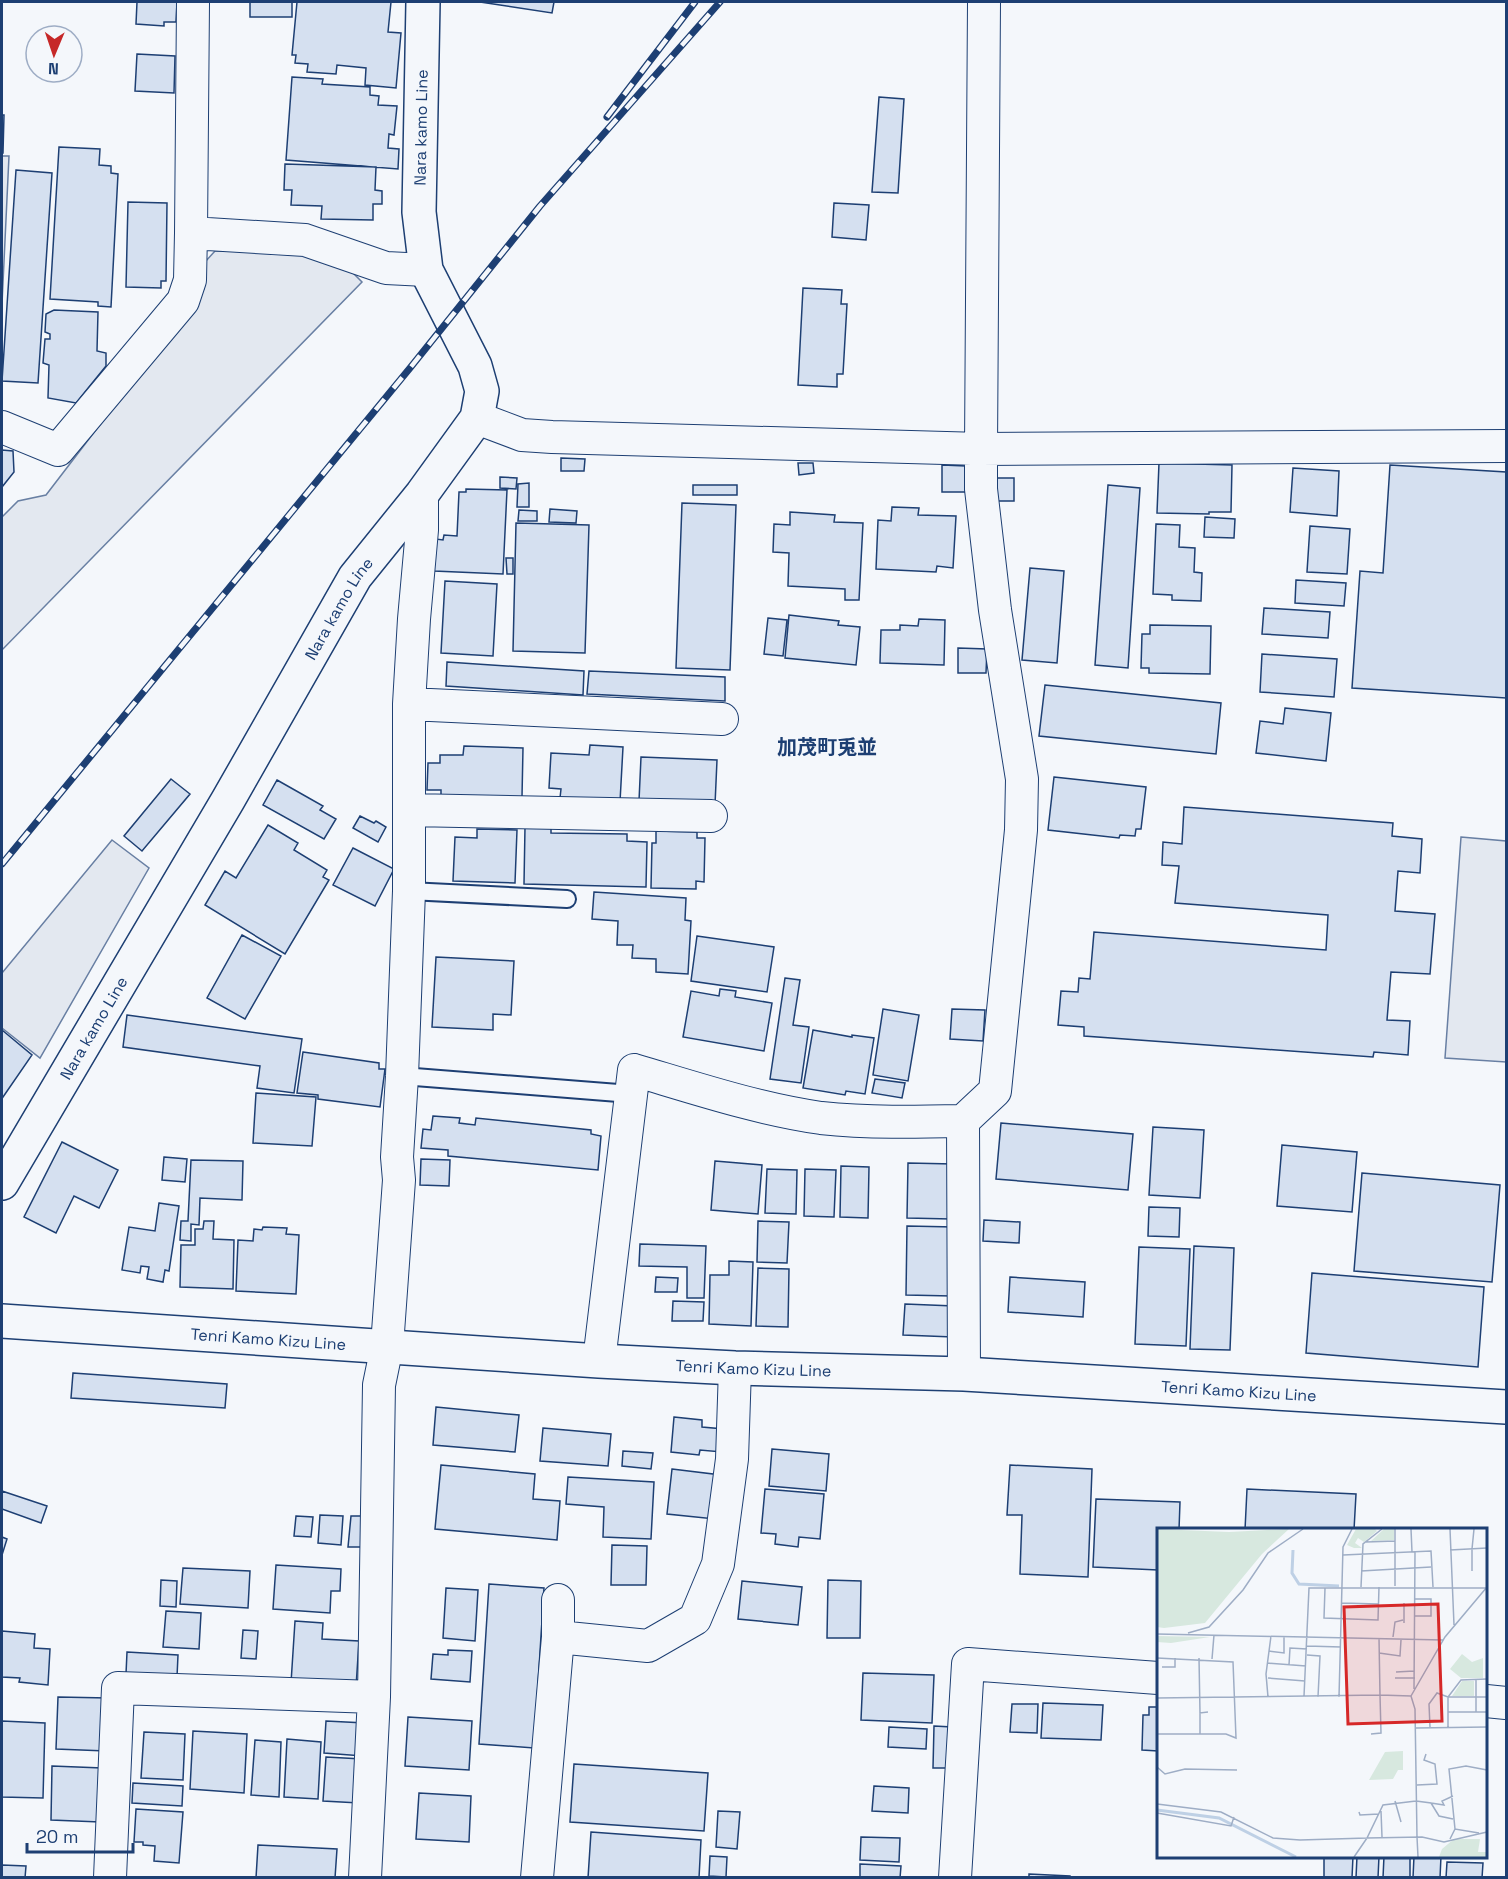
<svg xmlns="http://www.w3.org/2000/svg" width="1508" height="1879" viewBox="0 0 1508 1879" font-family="'Space Grotesk','Noto Sans JP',sans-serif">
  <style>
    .parking { fill: #e3e8f0; stroke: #687fa3; stroke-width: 1.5 }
    .building { fill: #d5e0f0; stroke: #1d3f73; stroke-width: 1.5 }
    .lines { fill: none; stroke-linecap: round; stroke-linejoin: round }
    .service-casing { stroke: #1d3f73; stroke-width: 20 }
    .minor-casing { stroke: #1d3f73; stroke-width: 34 }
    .primary-casing { stroke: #1d3f73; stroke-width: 36 }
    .service { stroke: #f4f7fb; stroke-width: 16 }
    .minor { stroke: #f4f7fb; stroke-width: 32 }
    .primary { stroke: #f4f7fb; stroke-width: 33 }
    .rail-casing { stroke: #1d3f73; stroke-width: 7 }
    .rail { stroke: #f4f7fb; stroke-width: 4.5; stroke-dasharray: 14; stroke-linecap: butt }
    .labels { text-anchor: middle; stroke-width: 4.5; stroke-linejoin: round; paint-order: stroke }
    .street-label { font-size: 16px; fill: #1d3f73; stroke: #f4f7fb }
    .quarter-label { font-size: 20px; font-weight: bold; fill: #1d3f73; stroke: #f4f7fb }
    .inset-river { fill: none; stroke: #bed0e5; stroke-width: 3 }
    .inset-road { fill: none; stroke: #9eadc5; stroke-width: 1.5 }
    .view { fill: #d62828; fill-opacity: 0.15; stroke: #d62828; stroke-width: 3 }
    .inset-edge { fill: none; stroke: #1d3f73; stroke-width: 3 }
  </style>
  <rect width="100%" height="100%" fill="#f4f7fb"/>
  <path class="parking" d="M2,156H9L2,304Z
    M215,251H279L321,259L351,271L362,282L2,650V517L18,501L46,495L204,289L205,262Z
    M1461,837L1506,841V1062L1445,1058Z
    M112,840L149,868L40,1058L2,1028V973Z"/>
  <path class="building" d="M137,2H177L176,22H164V26L136,24Z
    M250,2H292V17H250Z
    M297,2H391L388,32L401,33L396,88L365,85L366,68L337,65L336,74L307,72L308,64L295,63L296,55H292Z
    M480,2H554L552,13Z
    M137,54L175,56L174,93L135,91Z
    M292,77L323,79L322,84L370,87V95L379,96L378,105L397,106L394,135L389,134L388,148L399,149L398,169L286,160Z
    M879,97L904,99L898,193L872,192Z
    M2,115H4L3,153H2Z
    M59,147L100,149L99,165L111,166V173L118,174L111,307L98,306V302L50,299Z
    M285,164L376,167L375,190L382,191V204H373V220L321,219L322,206L291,205L292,190H284Z
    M16,170L52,173L38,383L2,381Z
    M128,202L167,203L166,281H161V288L126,287Z
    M834,203L869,205L866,240L832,237Z
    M803,288L842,290L841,304H847L843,374H837V387L798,385Z
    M54,310L98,312L97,351L106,353V366L76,403L48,398L49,365L43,363L45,339H50V334L45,332L46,314Z
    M2,450L13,451L14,472L2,487Z
    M561,458L585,459L584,471H561Z
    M798,463H813L814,473L799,475Z
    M1159,463L1232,465L1231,512H1209V514L1157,513Z
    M942,465L966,466V492H942Z
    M1390,465L1506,472V698L1352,688L1360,571L1383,573Z
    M1293,468L1339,471L1337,516L1290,512Z
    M500,477L517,478L516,489L500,488Z
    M991,478H1014V501H990Z
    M529,483V507H517L518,484Z
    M693,485H737V495H693Z
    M1108,485L1140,488L1128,668L1095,665Z
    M466,489L507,490L503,574L434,571L436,539L443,540L444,535L457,536L459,492H466Z
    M682,503L736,505L730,670L676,668Z
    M892,507L919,508L918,515L956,516L953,568L937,566L936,572L876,569L878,520L891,521Z
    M550,509L577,511L576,523L549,522Z
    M519,510L537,511V521H518Z
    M790,512L835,515L834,522L863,523L859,600H845V589L788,586L789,553L773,552L774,524L790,525Z
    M1205,517L1235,519L1234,538L1204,537Z
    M516,523L589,525L585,653L513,651Z
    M1156,524L1180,525L1179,547L1195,548L1194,572L1202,573L1201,601L1172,600V595L1153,594Z
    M1310,526L1350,529L1347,574L1307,572Z
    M506,558H513V574H507Z
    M1030,568L1064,571L1057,663L1022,660Z
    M1296,580L1346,583L1344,606L1295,603Z
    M445,581L497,584L493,656L441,653Z
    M1264,608L1330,612L1328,638L1262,634Z
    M789,615L839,621L838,625L860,627L856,665L785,658Z
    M768,618L787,620L783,656L764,654Z
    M919,619L945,620L944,665L880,663L881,630H900V625L918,626Z
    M1150,625L1211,626L1210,674L1149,673V668H1141L1142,634H1150Z
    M958,648L987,649L986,673H958Z
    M1262,654L1337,659L1334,697L1260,692Z
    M447,662L584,671L583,695L446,686Z
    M589,671L725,677V701L587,694Z
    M1045,685L1221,703L1216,754L1039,736Z
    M1285,708L1331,713L1326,761L1256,753L1260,721L1283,724Z
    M590,745L623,747L620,802L560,798L561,789L549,788L551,753L589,755Z
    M464,746L523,748L522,797L441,796V790H427L428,763H440V755H463Z
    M641,757L717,760L715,805L639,801Z
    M1054,777L1146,787L1141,829H1136L1135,836L1120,835L1119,838L1048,830Z
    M171,779L190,794L142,851L124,836Z
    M277,780L323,806L320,810L336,819L324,839L263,805Z
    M1184,807L1393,823L1392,836L1422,839L1420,873L1398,871L1395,911L1435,914L1430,974L1391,972L1387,1020L1410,1021L1408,1055L1374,1052L1373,1057L1084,1036V1027L1058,1025L1061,991L1078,992L1079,978L1090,979L1094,932L1326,950L1328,915L1175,903L1179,866L1162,865L1163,842L1182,844Z
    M360,816L374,823L376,821L386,827L378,842L353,828Z
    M268,825L298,843L294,850L327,870L323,877L329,880L285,954L205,905L225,871L236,878Z
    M525,827H551V833L627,834V841L647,842L646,887L524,884Z
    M477,829L517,830L515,883L453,881L455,837L477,838Z
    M656,831L697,832V838H705L704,882L696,881V889L651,888L652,843H656Z
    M353,848L394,869L375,906L333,885Z
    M594,892L686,898L685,920L691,921L688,974L656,972V959L632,958L633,945H617L618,921L592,919Z
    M242,935L281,956L245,1019L207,998Z
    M697,936L774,947L767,992L691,981Z
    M436,957L514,961L511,1015L493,1014V1030L432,1027Z
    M785,978L800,980L793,1025L809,1027L801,1083L770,1079Z
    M720,989L736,991L735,997L772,1003L764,1051L683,1037L691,991L719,996Z
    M883,1009L919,1015L908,1081L873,1075Z
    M952,1009L985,1010L983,1041L950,1039Z
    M127,1015L302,1039L294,1093L257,1088L260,1066L123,1047Z
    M2,1030L32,1055L3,1097L2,1096Z
    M813,1030L852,1037V1035L874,1038L865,1094L846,1091L845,1095L803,1088Z
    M303,1052L379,1063V1069H385L380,1107L318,1099V1095L297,1093Z
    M875,1079L905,1083L902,1098L872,1093Z
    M256,1093L316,1097L312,1146L253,1143Z
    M433,1116L460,1118L459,1123L475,1125L476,1118L591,1130V1134L601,1136L598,1170L448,1156V1150L421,1148L423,1129L431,1130Z
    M1001,1123L1133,1134L1128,1190L996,1179Z
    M1153,1127L1204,1130L1200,1198L1149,1195Z
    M62,1142L118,1170L99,1208L74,1196L56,1233L24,1217Z
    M1282,1145L1357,1152L1352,1212L1277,1206Z
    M164,1157L187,1159L185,1182L162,1180Z
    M421,1159L450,1160L449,1186L420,1185Z
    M191,1160L243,1161L242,1200L200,1198L199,1225L191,1224V1241L180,1240L181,1221H188Z
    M715,1161L762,1165L758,1214L711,1210Z
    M908,1163L953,1164L951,1219L907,1218Z
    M841,1166L869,1167L868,1218L840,1217Z
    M767,1169L797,1170L796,1214L765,1213Z
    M805,1169L836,1170L834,1217L804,1216Z
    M1362,1173L1500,1185L1492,1282L1354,1271Z
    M159,1203L179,1206L169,1271L165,1270L163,1282L147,1279L149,1267L141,1266L140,1273L122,1270L129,1227L155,1231Z
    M1149,1207L1180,1208L1179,1237L1148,1236Z
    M984,1220L1020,1222L1019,1243L983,1241Z
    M204,1221H214L213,1239L234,1240L233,1289L180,1287L181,1245H195V1229H203Z
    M758,1221L789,1222L787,1263L757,1262Z
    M907,1226L954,1227L952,1296L906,1295Z
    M263,1227L287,1228L286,1234L299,1235L296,1294L236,1291L238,1240L253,1241L254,1229L262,1230Z
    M640,1244L706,1246L704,1298H687V1267L639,1266Z
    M1194,1246L1234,1248L1230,1350L1190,1349Z
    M1139,1247L1190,1249L1186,1346L1135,1344Z
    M729,1261L753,1262L751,1326L709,1324L710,1275H729Z
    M758,1268L789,1269L788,1327L756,1326Z
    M1312,1273L1484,1287L1478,1367L1306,1353Z
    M656,1277L678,1278L677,1292H655Z
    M1010,1277L1085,1282L1083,1317L1008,1312Z
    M673,1301L704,1302L703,1321H672Z
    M905,1304L954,1306L953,1337L903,1335Z
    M73,1373L227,1384L225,1408L71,1398Z
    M436,1407L519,1415L515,1452L433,1445Z
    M674,1417L702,1420V1427L724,1429L722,1452L700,1450L699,1455L671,1452Z
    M543,1428L611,1434L608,1466L540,1461Z
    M772,1449L829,1454L826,1491L769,1486Z
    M623,1451L653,1453L651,1469L622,1466Z
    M441,1465L535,1474L533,1499L560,1501L557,1540L435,1529Z
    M1010,1465L1092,1469L1088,1577L1020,1574L1022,1515H1007Z
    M672,1469L721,1475L715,1519L667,1514Z
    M568,1477L654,1482L651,1539L603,1537L604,1507L566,1504Z
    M765,1489L824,1494L820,1539L799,1537L798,1547L775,1544L776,1534L761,1533Z
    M1247,1489L1356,1494L1354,1530H1245Z
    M2,1491L47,1506L41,1523L2,1509Z
    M1096,1499L1180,1502L1179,1530H1158V1570L1093,1567Z
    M320,1515L343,1516L341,1545L318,1543Z
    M296,1516L313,1517L311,1537L294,1536Z
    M351,1516H368L366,1547H348Z
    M2,1537L7,1539L2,1555Z
    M612,1545L647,1546L646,1585H611Z
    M276,1565L341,1569L340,1591H331L330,1613L273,1609Z
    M183,1568L250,1571L248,1608L180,1604Z
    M161,1580L177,1581L176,1607L160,1606Z
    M828,1580L861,1581L860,1638H827Z
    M742,1581L802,1587L798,1625L738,1619Z
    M489,1584L544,1588L534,1748L479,1744Z
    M446,1588L478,1590L475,1641L443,1638Z
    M166,1611L201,1613L199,1649L163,1647Z
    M295,1621L323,1623L322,1639L359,1641L356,1687L291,1683Z
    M243,1630L258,1631L256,1659L241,1658Z
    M2,1631L35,1634L34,1648L50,1649L48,1685L19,1682L20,1678L2,1677Z
    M448,1650L472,1651L470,1682L431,1679L433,1654L448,1655Z
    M127,1652L178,1655L177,1677L126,1674Z
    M863,1673L934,1675L932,1723L861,1720Z
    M58,1697L108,1698L106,1751L56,1749Z
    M1043,1703L1103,1705L1101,1740L1041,1738Z
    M1012,1704H1038L1037,1733L1010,1732Z
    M1149,1707H1158V1751L1142,1750L1143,1715H1149Z
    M408,1717L472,1721L469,1770L405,1766Z
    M2,1721L45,1723L43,1798L2,1797Z
    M326,1721L365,1723L363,1756L324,1753Z
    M934,1726L952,1727L950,1768H933Z
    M889,1727L927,1729L926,1749L888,1747Z
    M193,1731L247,1734L244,1793L190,1789Z
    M144,1732L185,1734L183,1780L141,1778Z
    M287,1739L321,1742L318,1799L284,1797Z
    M255,1740L281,1742L279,1797L251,1795Z
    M326,1757L362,1759L359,1803L323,1801Z
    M574,1764L708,1773L704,1831L570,1822Z
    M52,1766L102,1768L100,1822L51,1820Z
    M133,1783L183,1786L182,1806L132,1803Z
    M874,1786L909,1788L908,1813L872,1811Z
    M419,1793L471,1796L469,1842L416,1839Z
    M136,1809L183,1812L179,1863L154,1861L155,1846L143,1845V1842H134Z
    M718,1811L740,1812L737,1849L716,1847Z
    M591,1832L701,1840L699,1878H588Z
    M861,1837L900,1838L899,1862L860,1860Z
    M258,1845L337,1849L335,1878H256Z
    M710,1856L727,1857L726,1877L709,1876Z
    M1324,1856H1353L1352,1878H1324Z
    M1357,1856H1379L1378,1878H1356Z
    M1384,1856H1410V1878H1383Z
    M1414,1856H1441L1440,1878H1413Z
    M1447,1862L1483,1863L1482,1878H1446Z
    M860,1864L901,1866L900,1878H860Z
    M2,1865L26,1866L25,1878H2Z
    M1029,1874L1070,1876V1878H1029Z"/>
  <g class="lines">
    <defs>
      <path id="service" d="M409,891L567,899
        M402,1076L631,1094"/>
      <path id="minor" d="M984,2L981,449L1506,446
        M191,233L305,240L386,268L426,270
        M477,418L522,435L552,437L981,449V489L995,610L1022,779L1021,830L995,1091L963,1121L964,1374
        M2,427L58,450L183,301L190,280L191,233L193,2
        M409,704L722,719
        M410,810L711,816
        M599,1361L634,1070C695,1088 758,1109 821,1118C868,1123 916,1122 963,1121
        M558,1637L648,1646L695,1619L718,1564L732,1459L735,1368
        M1486,1701L1506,1703
        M110,1878L118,1688L374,1697
        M365,1878L374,1697L379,1385L387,1346L399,1180L397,1157L402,1076L409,891V704L414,619L422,530V494
        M537,1878L558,1637V1600
        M955,1878L968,1664L1158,1678"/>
      <g id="primary">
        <path id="s1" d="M2,1183L228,800L355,577L422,494L477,418L482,391L475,366L426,270L419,212L423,2"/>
        <path id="s2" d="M2,1321L599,1361L735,1368L964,1374L1506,1407"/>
      </g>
    </defs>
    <use href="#service" class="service-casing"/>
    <use href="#minor" class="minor-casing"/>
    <use href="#primary" class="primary-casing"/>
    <use href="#service" class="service"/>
    <use href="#minor" class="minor"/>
    <use href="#primary" class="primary"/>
    <defs>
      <path id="rail" d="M607,117L695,2
        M2,864L410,368L540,206L720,2"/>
    </defs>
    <use href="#rail" class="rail-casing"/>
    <use href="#rail" class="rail"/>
  </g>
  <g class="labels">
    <g class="street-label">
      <text dy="6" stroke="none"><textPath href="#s1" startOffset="1206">Nara kamo Line</textPath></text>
      <text dy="6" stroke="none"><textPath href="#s1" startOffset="666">Nara kamo Line</textPath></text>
      <text dy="6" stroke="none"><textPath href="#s1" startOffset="180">Nara kamo Line</textPath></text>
      <text dy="6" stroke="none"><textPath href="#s2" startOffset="267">Tenri Kamo Kizu Line</textPath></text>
      <text dy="6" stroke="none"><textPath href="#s2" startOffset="753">Tenri Kamo Kizu Line</textPath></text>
      <text dy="6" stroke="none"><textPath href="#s2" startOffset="1239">Tenri Kamo Kizu Line</textPath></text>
    </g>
    <g class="quarter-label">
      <text x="827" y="754">加茂町兎並</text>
    </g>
  </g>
  <g transform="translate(1157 1528)">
    <rect width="330" height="330" fill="#f4f7fb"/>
    <path d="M0,1L72,4L132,1L105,26L48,95L7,100L0,99ZM199,1H218L220,3L207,14L201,10L198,15L205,20H197L190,17ZM227,1H237V12L214,13ZM0,108L53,109L14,115L0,114ZM305,126L315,134L326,130V150H304L293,141ZM305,153H317V168H295ZM246,223V242H241L236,251L212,252L228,224ZM297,311H323L321,324H330V329H282L285,321Z" fill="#d7e8df"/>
    <path class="inset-river" d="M136,22L135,45L142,56L182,58M0,282L62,290L139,329"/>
    <path class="inset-road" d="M238,1V58M254,1L255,24M293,1L297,97M209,14L238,13M315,21L317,1M293,22L330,20M186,27L274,23L276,59M204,43L274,39M315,43V21M204,59L206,16L225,1M168,60L167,90L221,92L222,59M185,75L221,76M258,88H274V71H258M247,95V75M31,105L52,99L86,62L111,25L146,1M0,106L286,112M236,109L238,94L246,92M222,110L223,167L254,168M150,118L184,119M112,123L127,125V109M222,125L243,128L244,112M150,127L163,128L161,169M0,130L76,134L79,210L69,206H0M42,130L43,185L51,184M55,131L57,107M110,135L149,138M132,137L133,120L150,121M5,139H18V130M239,144L257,143M111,150L148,153M238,150H258M319,152V184M257,161L258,24M147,168L152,60H330V50M111,169L109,146L114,108M182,169L186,19L195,1M0,170L223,167L224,205L214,206M291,184H330M43,185V206M273,199L272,176L280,165L291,169H330M291,199V169L304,152L330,151M259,200L330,199M0,239L8,246L28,241L80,242M260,257L280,256L278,236L267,232L269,226M238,273L244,294M259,273L274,275L282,288L296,291M274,275L287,277L285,273L296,268M0,276L64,284L116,310L143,312L210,310L226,277L259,273M224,283L225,309M202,284L203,287L222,286M0,285L74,298L77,289M298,301L292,241L309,238L330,242M260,309L261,329M260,309L258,181L254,168L288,109L330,59M293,311L298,301L322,305M197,329L210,310L265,309L287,314L330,304"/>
    <path class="view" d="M281,76L285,193L191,196L187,79Z"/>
    <rect width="330" height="330" class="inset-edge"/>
  </g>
  <rect width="1508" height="1879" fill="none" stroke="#1d3f73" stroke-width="6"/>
  <g transform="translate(54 54) rotate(182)"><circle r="28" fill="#f4f7fb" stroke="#9eadc5" stroke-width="1.5"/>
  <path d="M0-4.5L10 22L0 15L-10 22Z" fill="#c62828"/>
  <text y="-9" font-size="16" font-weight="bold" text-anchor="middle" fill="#1d3f73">N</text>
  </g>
  <path d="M27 1843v9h106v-9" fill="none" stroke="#1d3f73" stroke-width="3"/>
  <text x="36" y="1843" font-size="18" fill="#1d3f73" stroke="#f4f7fb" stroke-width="4.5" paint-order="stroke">20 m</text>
</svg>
